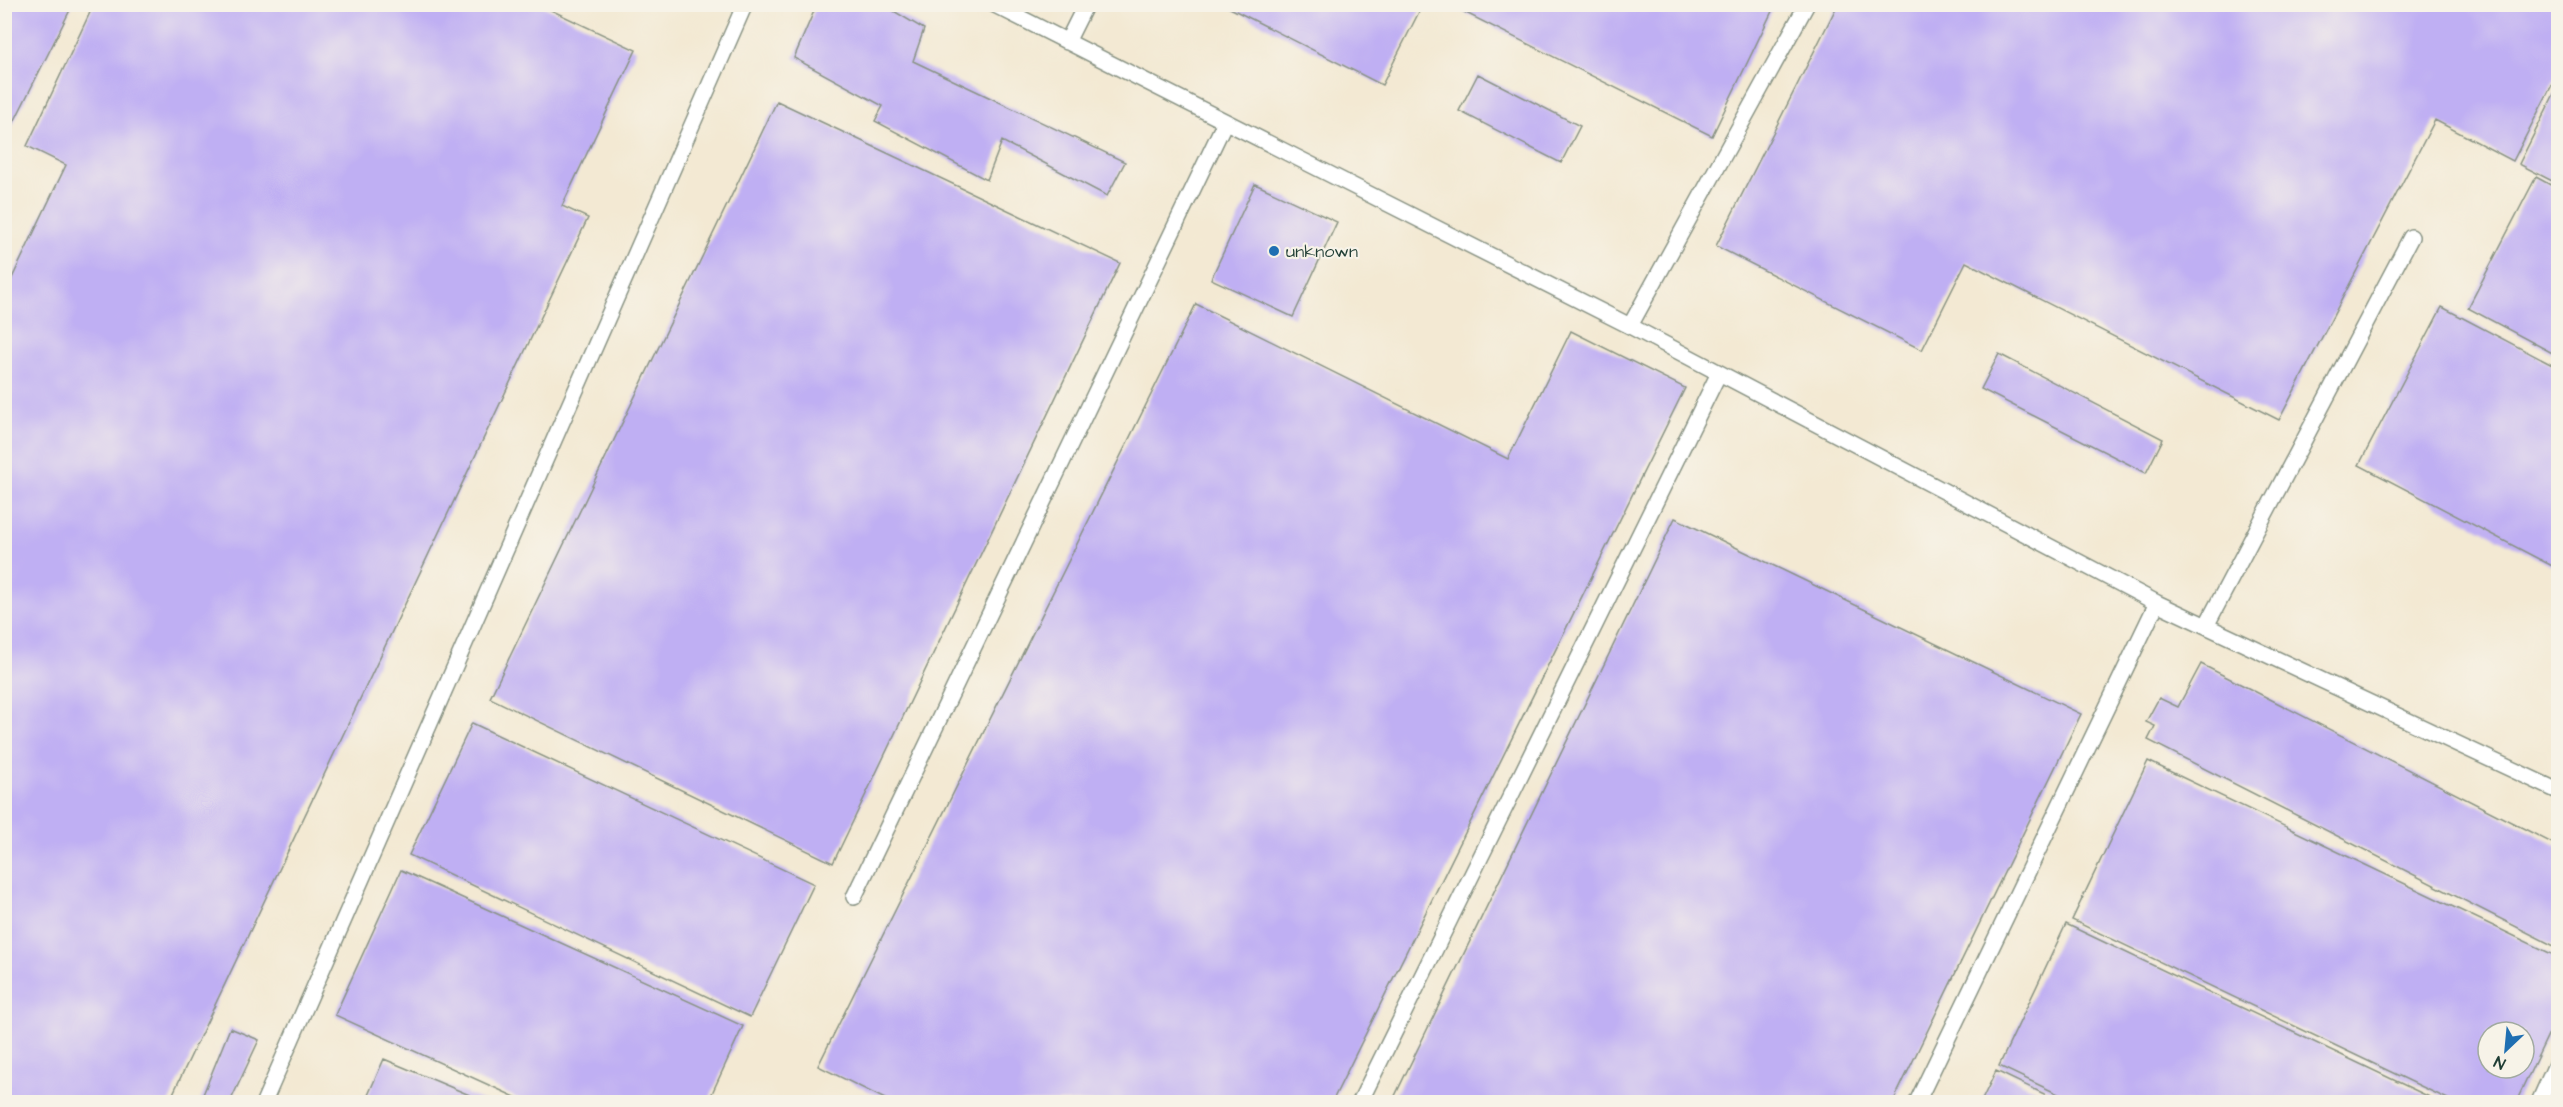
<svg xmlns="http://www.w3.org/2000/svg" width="2563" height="1107" viewBox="0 0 2563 1107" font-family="'Architects Daughter',sans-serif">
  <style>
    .building { fill: #bfaff3; fill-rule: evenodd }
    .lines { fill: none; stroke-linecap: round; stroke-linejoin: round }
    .lane-casing { stroke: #899384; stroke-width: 18 }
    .lane { stroke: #fff; stroke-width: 15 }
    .poi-dot { fill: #1f6fb2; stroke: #f7f3e8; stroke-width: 2 }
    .labels { text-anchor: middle; stroke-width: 4.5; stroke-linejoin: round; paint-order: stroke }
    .poi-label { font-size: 18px; fill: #1f3d34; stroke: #f7f3e8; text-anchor: start }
  </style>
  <rect width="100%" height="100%" fill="#f7f3e8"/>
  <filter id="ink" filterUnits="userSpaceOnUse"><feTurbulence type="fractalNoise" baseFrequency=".0167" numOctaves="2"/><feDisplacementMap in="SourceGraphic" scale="12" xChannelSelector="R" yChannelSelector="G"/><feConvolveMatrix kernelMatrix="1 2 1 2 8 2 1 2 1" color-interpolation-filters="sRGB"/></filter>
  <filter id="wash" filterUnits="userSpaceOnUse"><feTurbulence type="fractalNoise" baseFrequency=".008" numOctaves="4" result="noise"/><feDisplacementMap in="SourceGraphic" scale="24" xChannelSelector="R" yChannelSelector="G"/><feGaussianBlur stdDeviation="1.35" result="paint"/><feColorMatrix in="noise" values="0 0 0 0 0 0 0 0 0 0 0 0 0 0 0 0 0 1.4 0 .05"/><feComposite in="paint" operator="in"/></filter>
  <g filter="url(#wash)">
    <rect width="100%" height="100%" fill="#f3e9d3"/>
    <g id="blocks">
      <path class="building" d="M4,4H73L4,142Z
        M94,4H538L636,50L562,206L588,218L169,1102H4V295L66,165L27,146Z
        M817,4H882L924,29L913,61L1125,162L1107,196L1002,141L987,180L875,121L883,106L794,58Z
        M1222,4H1423L1382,85Z
        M1838,4H2558V73L2513,161L2435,120L2279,420L1966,262L1922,350L1716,246Z
        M1450,5H1775L1712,136Z
        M1478,74L1580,126L1561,163L1459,111Z
        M2558,86V184L2519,164Z
        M777,101L1120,263L833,863L490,698Z
        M2536,177L2558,189V356L2468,308Z
        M1255,184L1337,222L1293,317L1211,279Z
        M1196,304L1508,459L1571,331L1685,388L1332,1102H891L818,1066Z
        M2442,307L2558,368V569L2359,465Z
        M1999,354L2163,439L2146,473L1981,389Z
        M1675,518L2081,714L1893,1102H1392Z
        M2201,664L2558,846V948L2148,740L2155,726L2146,722L2159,698L2178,707Z
        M472,723L814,884L750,1017L409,855Z
        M2148,761L2558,957V1014L2516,1102H2454L2072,920ZM2488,1032H2524V1068H2488Z
        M401,870L743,1026L708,1102H526L335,1015Z
        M2066,924L2440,1102H2075L1999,1066Z
        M230,1028L259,1040L230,1102H200Z
        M384,1059L486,1102H365Z
        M1996,1071L2061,1102H1981Z"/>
    </g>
  </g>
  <g filter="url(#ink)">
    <use href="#blocks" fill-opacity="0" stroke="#899384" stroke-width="1.5"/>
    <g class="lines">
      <defs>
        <path id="lane" d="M993,4L1630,326L2157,603L2558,791
          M1067,42L1086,4
          M1630,326L1807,4
          M2206,626L2411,237
          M854,897L1225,122
          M264,1102L745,4
          M1360,1102L1719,373
          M1917,1102L2157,603
          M2539,1102L2558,1060"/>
      </defs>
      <use href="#lane" class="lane-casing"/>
      <use href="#lane" class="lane"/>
    </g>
  </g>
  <circle class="poi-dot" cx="1274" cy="251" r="6"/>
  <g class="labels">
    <g class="poi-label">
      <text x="1286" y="257">unknown</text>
    </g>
  </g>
  <rect width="2563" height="1107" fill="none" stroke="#f7f3e8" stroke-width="24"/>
  <g transform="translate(2506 1050) rotate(206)"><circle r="28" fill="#f7f3e8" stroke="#a1aaa0" stroke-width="1.5"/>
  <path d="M0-4.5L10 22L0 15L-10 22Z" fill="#1f6fb2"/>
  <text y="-9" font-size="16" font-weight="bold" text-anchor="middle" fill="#1f3d34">N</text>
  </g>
</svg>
